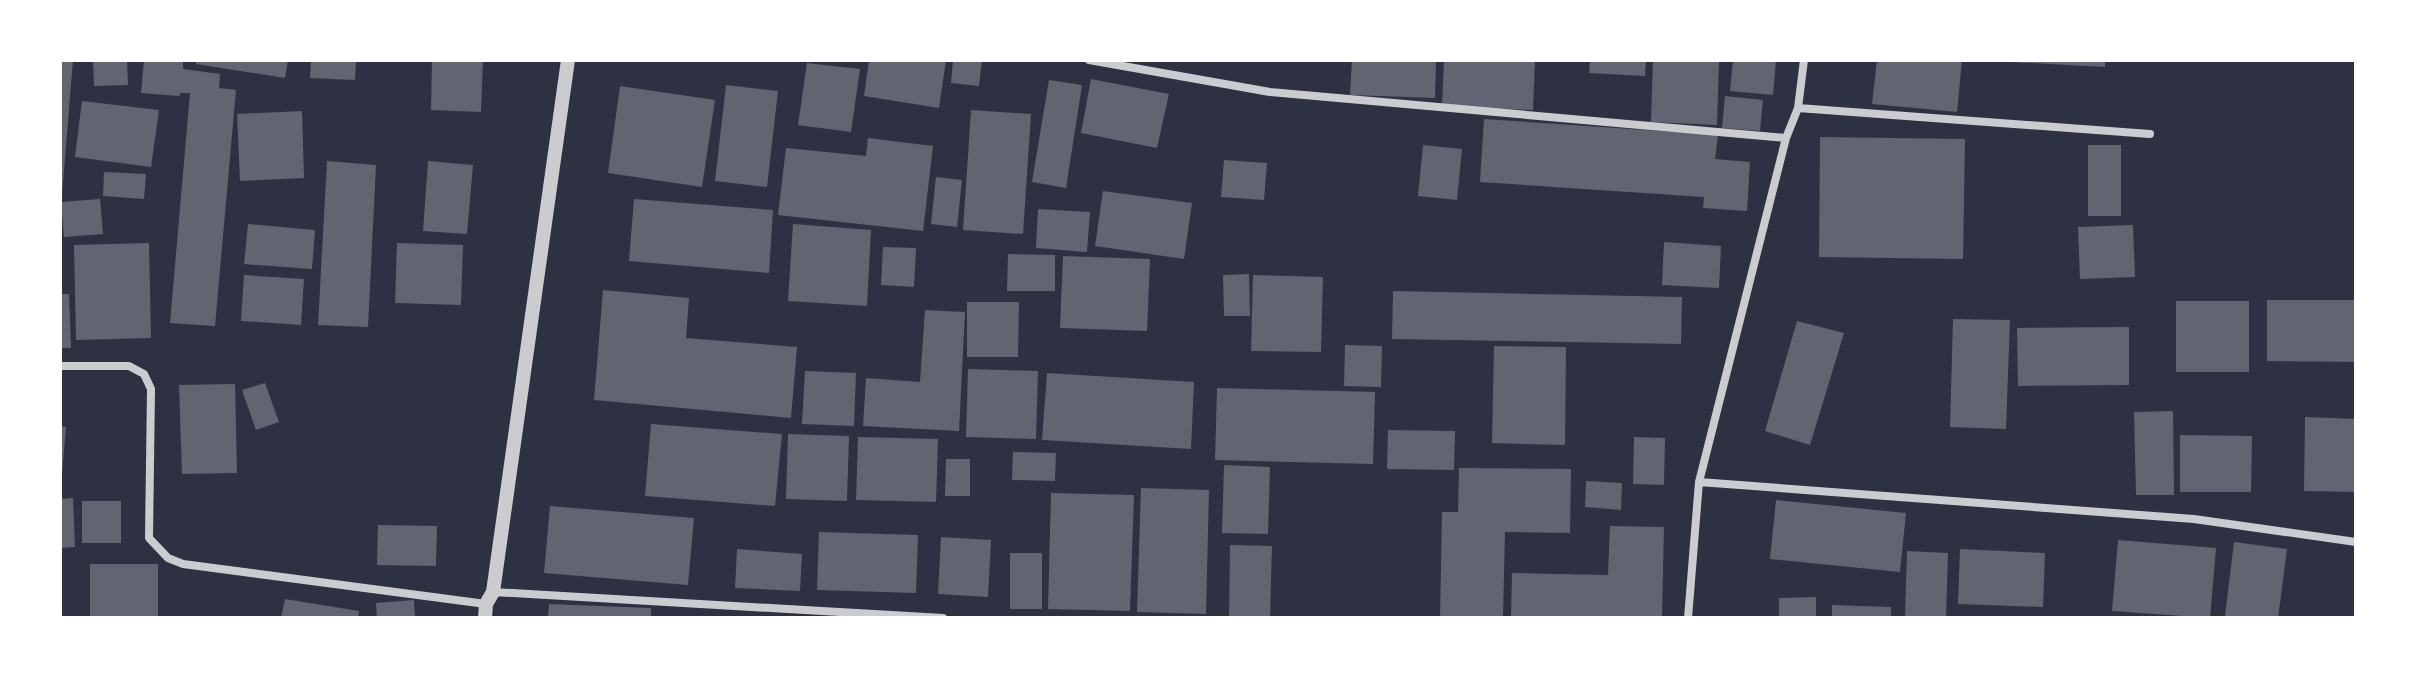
<svg xmlns="http://www.w3.org/2000/svg" width="2416" height="678" viewBox="0 0 2416 678" font-family="'Exo 2',sans-serif">
  <style>
    .building { fill: #626471 }
    .lines { fill: none; stroke-linecap: round; stroke-linejoin: round }
    .minor { stroke: #caccd0; stroke-width: 8 }
    .tertiary { stroke: #caccd0; stroke-width: 14 }
  </style>
  <rect width="100%" height="100%" fill="#2d3142"/>
  <path class="building" d="M60,60H73L62,195H60Z
    M93,60H127L128,85L94,86Z
    M144,60H183V69L220,74L219,88L236,90L215,326L170,323L190,93H181L179,96L141,93Z
    M197,60H288L285,78L196,64Z
    M311,60H356L355,80L310,78Z
    M432,60H483L481,112L431,110Z
    M869,60H946L939,108L864,96Z
    M953,60H982L979,86L951,83Z
    M1352,60H1436L1435,98L1350,95Z
    M1444,60H1535L1533,110L1442,106Z
    M1590,60H1646L1645,76L1589,73Z
    M1653,60H1719L1717,125L1651,122Z
    M1733,60H1776L1773,95L1730,91Z
    M1877,60H1962L1957,112L1872,104Z
    M2012,60H2105V67L2012,62Z
    M807,63L860,69L851,132L798,125Z
    M1091,79L1169,94L1157,148L1081,133Z
    M1049,80L1082,85L1066,188L1032,182Z
    M726,85L778,91L767,187L715,181Z
    M620,86L715,100L702,187L608,173Z
    M1725,96L1763,100L1760,131L1722,128Z
    M82,101L159,110L151,167L75,157Z
    M971,110L1031,114L1023,234L963,230Z
    M302,111L304,178L240,181L237,114Z
    M1484,119L1718,135L1715,159L1750,162L1747,211L1703,208L1704,197L1480,182Z
    M1820,137L1965,139L1963,259L1819,257Z
    M868,138L933,146L923,231L778,215L786,148L866,156Z
    M1423,145L1462,149L1457,200L1418,196Z
    M2088,145H2121V216H2088Z
    M1224,160L1267,163L1264,200L1221,197Z
    M327,161L376,165L368,327L318,325Z
    M428,161L473,165L467,234L423,231Z
    M104,172L146,174L144,199L103,196Z
    M936,177L962,180L957,227L931,224Z
    M1103,191L1192,203L1184,259L1095,246Z
    M100,199L103,234L64,237L61,202Z
    M634,199L773,210L769,273L629,261Z
    M1038,209L1090,212L1087,252L1036,248Z
    M248,224L315,230L312,269L244,264Z
    M793,224L871,230L867,306L788,301Z
    M2133,225L2135,277L2080,279L2078,227Z
    M1664,242L1721,246L1719,288L1662,285Z
    M149,243L151,338L76,340L74,245Z
    M397,243L463,245L461,305L395,303Z
    M883,247L916,248L914,287L881,285Z
    M1008,254L1055,255V291H1007Z
    M1063,256L1150,259L1147,331L1060,328Z
    M1249,274L1250,316H1224L1223,275Z
    M244,275L304,279L301,325L241,321Z
    M1253,275L1323,277L1321,352L1251,351Z
    M603,290L689,298L686,338L797,347L791,418L594,400Z
    M1393,291L1682,297L1681,344L1392,339Z
    M60,294H69L71,348H60Z
    M2267,300H2356V362L2267,361Z
    M2176,301H2249V372H2176Z
    M967,302H1019L1018,357H967Z
    M925,310L965,312L959,431L863,426L866,378L920,382Z
    M1953,319L2010,320L2006,429L1950,427Z
    M1797,321L1844,333L1810,445L1765,431Z
    M2129,327V385L2018,386L2017,328Z
    M1345,345L1382,346L1381,387L1344,386Z
    M1494,346L1566,347L1565,445L1492,443Z
    M968,369L1038,371L1036,439L966,437Z
    M805,371L856,373L854,426L802,424Z
    M1047,373L1194,382L1191,449L1042,440Z
    M265,383L279,422L256,430L242,390Z
    M235,384L237,473L182,474L179,385Z
    M1217,388L1375,392L1373,464L1215,460Z
    M2173,411L2174,495H2136L2134,412Z
    M2305,417L2356,419V492L2304,491Z
    M651,424L782,434L775,506L645,496Z
    M60,426L66,427L62,474L60,473Z
    M1388,430L1455,431L1454,470L1387,469Z
    M788,434L849,436L847,501L786,499Z
    M2180,435L2252,436L2251,492H2180Z
    M858,437L938,439L936,502L856,500Z
    M1634,437L1665,438L1664,485L1633,484Z
    M1013,452L1056,453L1055,481L1012,480Z
    M946,459H970V496H945Z
    M1224,465L1270,467L1268,534L1222,533Z
    M1459,468L1571,469L1570,533L1505,532L1503,618H1440L1442,512H1458Z
    M1586,481L1622,483L1621,510L1585,507Z
    M1141,488L1209,490L1206,614L1137,612Z
    M1051,493L1134,495L1130,611L1048,609Z
    M73,498L75,547L60,548V499Z
    M1776,500L1906,513L1900,572L1770,559Z
    M82,501H121V543H82Z
    M550,506L694,518L688,585L544,573Z
    M378,525L437,526L436,566L377,565Z
    M1610,526L1664,527L1662,618H1511L1512,573L1608,575Z
    M819,532L918,535L916,593L817,590Z
    M941,537L991,540L988,597L938,594Z
    M2118,540L2216,548L2210,618L2112,611Z
    M2234,542L2287,549L2278,618L2225,616Z
    M1230,545L1272,546L1270,618H1229Z
    M737,549L802,554L800,591L735,588Z
    M1960,549L2045,553L2043,607L1958,604Z
    M1907,551L1948,553L1946,618H1905Z
    M1010,553H1042V609H1010Z
    M90,564H158V618H90Z
    M1816,597V618H1779V598Z
    M285,599L359,611L358,618H281Z
    M414,600L415,618H377L376,603Z
    M549,604L651,608V618H548Z
    M1832,605L1891,607V618H1832Z"/>
  <g class="lines">
    <path class="minor" d="M1089,60L1270,92L1786,138
      M1798,108L2150,134
      M60,366H129L144,374L151,389L149,538L168,558L183,564L486,604
      M1699,482L2194,519L2356,542
      M493,592L943,618
      M1688,618L1699,482L1786,138L1798,108L1804,60"/>
    <path class="tertiary" d="M485,618L486,604L493,592L568,60"/>
  </g>
  <rect width="2416" height="678" fill="none" stroke="#ffffff" stroke-width="124"/>
</svg>
